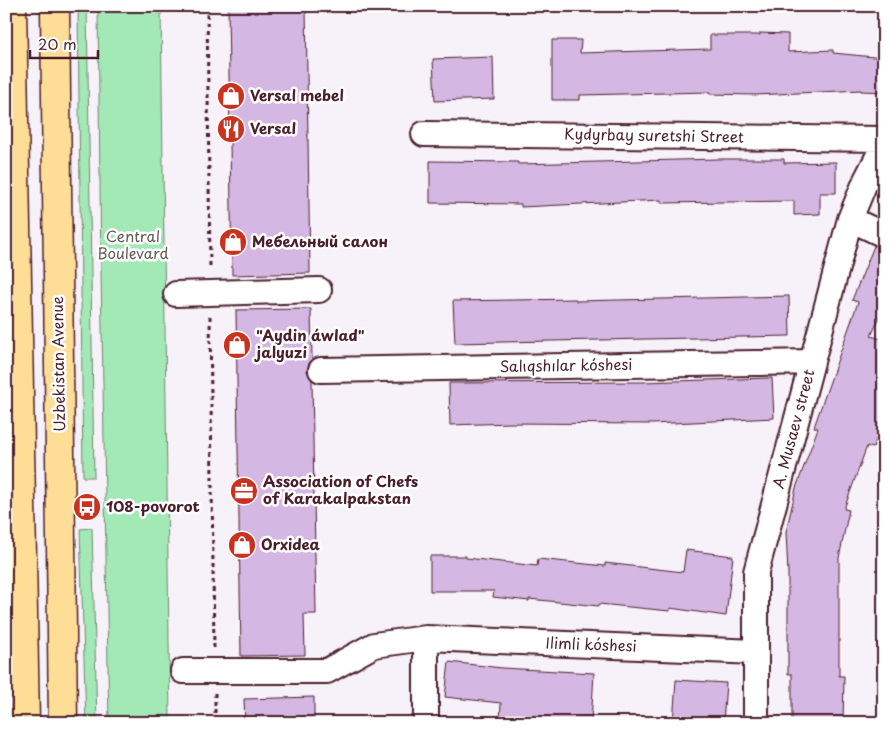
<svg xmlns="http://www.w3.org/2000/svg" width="890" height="729" viewBox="0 0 890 729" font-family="'Playpen Sans',sans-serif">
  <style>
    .green { fill: #a2e9b6; stroke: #768470 }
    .building { fill: #d5b7e4; stroke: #4a1f2b }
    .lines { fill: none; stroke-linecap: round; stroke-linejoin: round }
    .minor-casing { stroke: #4a1f2b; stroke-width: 28 }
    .major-casing { stroke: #4a1f2b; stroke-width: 31 }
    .path { stroke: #4a1f2b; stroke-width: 3; stroke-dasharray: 4 4; stroke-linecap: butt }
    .minor { stroke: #fff; stroke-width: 24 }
    .major { stroke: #fede96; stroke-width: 28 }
    .labels { text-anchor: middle; stroke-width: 5; stroke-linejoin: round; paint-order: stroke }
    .poi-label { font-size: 15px; font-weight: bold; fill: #4a1f2b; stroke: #fff; text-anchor: start }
    .street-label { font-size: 15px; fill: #4a1f2b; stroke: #fff }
    .park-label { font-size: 15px; fill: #645c55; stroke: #fff }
  </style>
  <rect width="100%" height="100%" fill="#f7f1fa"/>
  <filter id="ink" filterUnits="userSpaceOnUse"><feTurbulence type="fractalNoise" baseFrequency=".02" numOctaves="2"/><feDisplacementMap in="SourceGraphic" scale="10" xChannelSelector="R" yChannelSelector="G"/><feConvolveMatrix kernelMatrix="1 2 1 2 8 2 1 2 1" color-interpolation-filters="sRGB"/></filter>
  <g filter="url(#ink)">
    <path class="green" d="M78,6H87L94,477H83Z
      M98,6H161L170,723H109L101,272Z
      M92,528L97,723H86L80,529Z"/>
    <path class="building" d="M228,6H306L310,273L232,275Z
      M760,33L788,34V52L833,50V53L884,58V92L861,91V90L755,95L710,94V92L580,95V100H552V40H581L580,53L710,49V35H760Z
      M493,57L494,99L435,101L433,59Z
      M718,159H784V163L836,162V193H820V214L794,215V201L661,203V200L521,207V204L430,203V161L518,162V164Z
      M874,246L884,249V308L871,336L884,340V419L873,448L867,446L844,509L849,510L839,558V676H844L843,723H792V674H788V573L786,532L796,488L818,428L814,427L858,302L852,300Z
      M789,296L790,336L455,343L453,301L576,299V301Z
      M311,309L312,360L309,364L307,371L312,380L316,614H304L305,655L241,656L236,310Z
      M772,378L774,418L652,424L510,423L450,425L449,383L643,382Z
      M686,550L733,556L726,616L670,608V611L599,604V606L529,599V601L493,597L494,591H430V556H466V558L537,566L538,559L605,566V563L683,572Z
      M449,662L502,668L594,673L591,723H500L501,703L445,697Z
      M676,680L726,683L723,723H673Z
      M314,697V723H245L244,699Z"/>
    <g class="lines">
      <defs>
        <path id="minor" d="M424,134L884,139
          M850,219L884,235
          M176,294L319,290
          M321,370L812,362
          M183,671H327L374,645L426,638L756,652
          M426,723V638
          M756,723V572L850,219L866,180L884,145"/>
        <path id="major" d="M12,6L25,723
          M55,6L63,723"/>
      </defs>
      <use href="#minor" class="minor-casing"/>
      <use href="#major" class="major-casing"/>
      <path class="path" d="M207,6L210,270
        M210,316L214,650
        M215,693V723"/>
      <use href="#minor" class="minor"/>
      <use href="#major" class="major"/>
    </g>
  </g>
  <defs>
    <symbol id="shop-disc" viewBox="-11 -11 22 22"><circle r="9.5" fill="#c8321e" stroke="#fff"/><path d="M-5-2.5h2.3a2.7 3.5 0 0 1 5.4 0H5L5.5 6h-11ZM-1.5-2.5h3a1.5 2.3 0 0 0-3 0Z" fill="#fff"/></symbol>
    <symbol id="restaurant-disc" viewBox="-11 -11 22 22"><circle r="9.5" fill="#c8321e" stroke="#fff"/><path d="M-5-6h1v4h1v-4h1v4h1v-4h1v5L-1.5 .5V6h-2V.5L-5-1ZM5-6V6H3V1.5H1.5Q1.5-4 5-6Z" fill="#fff"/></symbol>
    <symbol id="office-disc" viewBox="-11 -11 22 22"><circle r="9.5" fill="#c8321e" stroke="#fff"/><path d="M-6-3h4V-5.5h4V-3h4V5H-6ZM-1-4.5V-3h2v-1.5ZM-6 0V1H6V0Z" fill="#fff"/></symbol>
    <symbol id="bus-disc" viewBox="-11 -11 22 22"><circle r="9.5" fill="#c8321e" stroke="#fff"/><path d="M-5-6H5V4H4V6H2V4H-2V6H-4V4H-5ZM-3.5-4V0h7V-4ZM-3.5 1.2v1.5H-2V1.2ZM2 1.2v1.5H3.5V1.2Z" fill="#fff"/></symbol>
  </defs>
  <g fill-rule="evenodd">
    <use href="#shop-disc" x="215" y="80" width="32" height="32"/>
    <use href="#restaurant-disc" x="215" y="113" width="32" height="32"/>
    <use href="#shop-disc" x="217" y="226" width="32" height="32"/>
    <use href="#shop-disc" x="221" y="329" width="32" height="32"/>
    <use href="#office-disc" x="228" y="475" width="32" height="32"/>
    <use href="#bus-disc" x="71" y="491" width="32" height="32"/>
    <use href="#shop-disc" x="226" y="529" width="32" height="32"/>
  </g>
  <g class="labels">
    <g class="poi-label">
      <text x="250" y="101">Versal mebel</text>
      <text x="250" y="134">Versal</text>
      <text x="252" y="247">Мебельный салон</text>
      <text x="256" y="341">"Aydin áwlad"<tspan x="256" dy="17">jalyuzi</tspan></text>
      <text x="263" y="487">Association of Chefs<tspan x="263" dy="17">of Karakalpakstan</tspan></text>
      <text x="106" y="512">108-povorot</text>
      <text x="261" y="550">Orxidea</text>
    </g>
    <g class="street-label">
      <text transform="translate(654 136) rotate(1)" y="5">Kydyrbay suretshi Street</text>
      <text transform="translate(59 364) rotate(-91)" y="5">Uzbekistan Avenue</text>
      <text transform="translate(566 366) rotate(-1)" y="5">Salıqshılar kóshesi</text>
      <text transform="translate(794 429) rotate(-75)" y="5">A. Musaev street</text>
      <text transform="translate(591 645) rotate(2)" y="5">Ilimli kóshesi</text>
    </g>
    <g class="park-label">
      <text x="133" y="242">Central<tspan x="133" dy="17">Boulevard</tspan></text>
    </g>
  </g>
  <rect width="890" height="729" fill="none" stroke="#fff" stroke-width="25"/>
  <rect x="12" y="12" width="865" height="704" fill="none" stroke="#4a1f2b" stroke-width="2" filter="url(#ink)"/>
  <path d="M30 50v8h68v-8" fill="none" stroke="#4a1f2b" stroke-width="2.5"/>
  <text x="38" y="50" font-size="15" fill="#4a1f2b" stroke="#ffffff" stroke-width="4" paint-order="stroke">20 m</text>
</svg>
